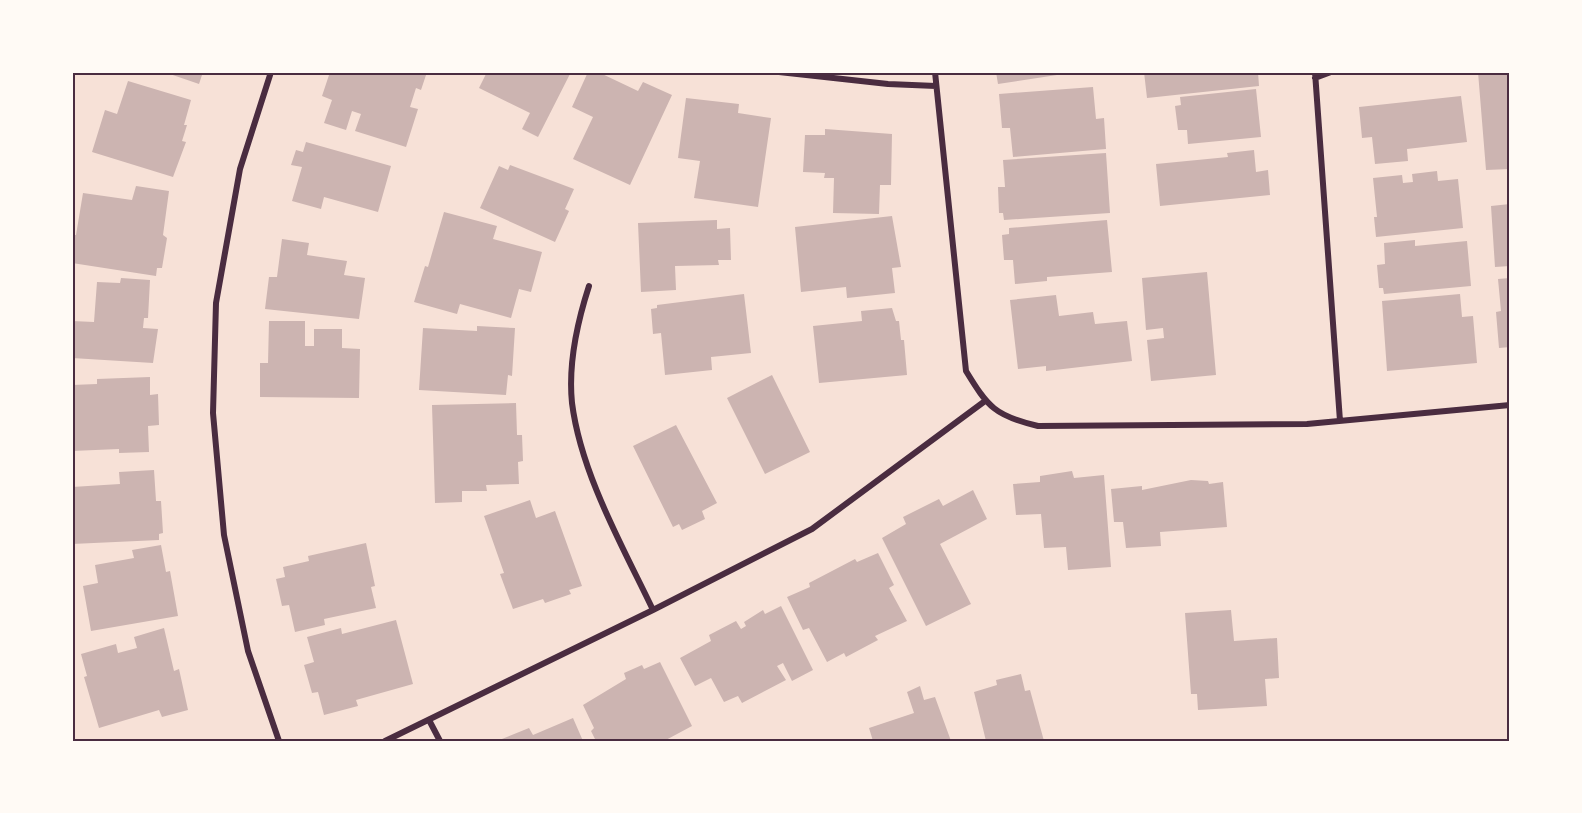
<svg xmlns="http://www.w3.org/2000/svg" width="1582" height="813" viewBox="0 0 1582 813" font-family="Helvetica,sans-serif">
  <style>
    .building { fill: #ccb4b1 }
    .lines { fill: none; stroke-linecap: round; stroke-linejoin: round }
    .minor { stroke: #4a2c40; stroke-width: 6 }
    .neatline { fill: none; stroke: #4a2c40; stroke-width: 2 }
  </style>
  <rect width="100%" height="100%" fill="#f7e1d7"/>
  <path class="building" d="M164,72H203L199,84Z
    M330,72H427L421,90L416,88L410,107L418,109L406,147L355,131L361,114L352,111L346,130L324,123L332,100L322,96Z
    M487,72H571L538,137L522,129L530,113L479,88Z
    M588,72H598L638,91L643,82L672,95L630,185L573,159L593,117L572,107Z
    M996,72H1070V73L998,84Z
    M1144,72H1258L1259,86L1147,98Z
    M1478,72L1510,73V169L1486,170Z
    M128,81L191,100L184,125H187L182,141L186,142L173,177L92,152L105,110L117,114Z
    M1093,87L1096,119L1104,118L1106,149L1013,157L1010,128H1002L999,94Z
    M1256,89L1261,137L1188,144L1187,130H1178L1175,106L1181,105L1180,97Z
    M1461,96L1467,142L1407,149L1408,161L1375,164L1372,137L1362,138L1359,107Z
    M686,98L739,104L738,113L771,118L758,207L694,198L700,161L678,158Z
    M825,129L892,134L891,185H880L879,214L833,213L834,178H824L825,173L803,172L805,135H825Z
    M306,142L391,166L378,212L324,197L321,209L292,201L302,167L291,165L296,150L303,152Z
    M1254,150L1256,172L1268,170L1270,195L1160,206L1156,164L1228,157L1227,153Z
    M1106,153L1110,213L1004,220L1003,213H999L998,187H1005L1003,160Z
    M510,165L574,189L565,209L569,211L555,242L480,208L499,166L508,170Z
    M1437,171L1438,181L1458,179L1463,228L1376,237L1374,217H1377L1373,178L1402,175L1403,183L1413,182L1412,174Z
    M136,186L169,191L163,235L167,238L162,268H157L156,276L72,263V235H76L83,193L132,200Z
    M1510,204V266L1495,267L1491,206Z
    M444,212L497,226L493,239L542,252L531,292L519,289L511,318L460,304L457,314L414,302L425,266L428,267Z
    M892,216L901,267L892,268L895,293L847,298L846,287L801,292L795,227Z
    M717,220V229L730,228L731,260H718L719,265L675,266L676,290L641,292L638,223Z
    M1107,220L1112,272L1047,277V281L1015,284L1013,260H1004L1002,235L1009,234V228Z
    M282,239L309,243L307,255L347,261L344,275L365,278L359,319L265,309L269,277H277Z
    M1415,240V246L1467,241L1471,286L1384,294L1383,288H1379L1377,265L1385,264L1384,243Z
    M1207,272L1216,375L1151,381L1147,340L1164,338L1163,328L1146,330L1142,278Z
    M121,278L150,280L148,318H144L143,328L158,329L153,363L72,358V321L94,322L97,282L120,283Z
    M1510,278V347L1499,348L1496,312L1501,311L1498,279Z
    M744,294L751,353L711,357L712,370L665,375L661,333L653,334L651,309L657,308V305Z
    M1460,294L1462,317L1473,316L1477,363L1387,371L1382,301Z
    M1056,295L1059,316L1093,312L1095,324L1127,321L1132,361L1046,371V366L1018,369L1010,300Z
    M892,308L896,321H899L901,340H904L907,375L819,383L813,326L862,321L861,311Z
    M269,321H305V346H314V329H342V348L360,349L359,398L260,397V363H268Z
    M477,326L515,328L512,376L508,375L506,395L419,390L423,328L477,331Z
    M772,375L810,452L765,474L727,398Z
    M150,377V395L158,394L159,425L148,426L149,452L119,453V449L72,451V385L97,384V379Z
    M516,403L517,435H522L523,461L518,462L519,484L486,485L487,491H462V502L435,503L432,405Z
    M676,425L717,503L702,511L705,519L682,530L679,524L673,527L633,446Z
    M154,470L156,501H161L163,533L159,534V540L72,544V487L120,484L119,472Z
    M1072,471L1074,478L1104,475L1111,567L1068,570L1066,547L1044,548L1041,514L1016,515L1013,484L1040,482V476Z
    M1191,480L1208,481L1209,484L1223,482L1227,527L1160,532L1161,546L1126,548L1123,522H1114L1111,489L1142,486V490Z
    M973,490L987,519L940,544L971,604L926,626L882,538L906,524L903,517L939,499L943,506Z
    M530,500L536,518L555,511L582,586L569,590L571,594L545,603L543,599L513,609L500,574L504,573L484,516Z
    M366,543L375,586L371,587L376,608L324,619L325,625L295,632L289,605L282,606L276,579L285,577L283,567L309,561L308,556Z
    M161,545L166,572L170,571L178,616L91,631L83,586L98,583L95,565L134,558L132,550Z
    M878,553L894,585L889,588L907,621L875,636L878,640L846,657L844,653L827,662L809,628L803,630L787,597L810,587L809,583L855,559L857,562Z
    M781,606L813,670L792,681L783,663L777,666L786,680L742,703L738,696L724,702L711,678L695,686L680,658L711,641L709,635L736,621L741,629L746,626L744,622L763,610L765,614Z
    M1231,610L1234,641L1277,638L1279,678L1265,679L1267,706L1198,710L1197,694H1191L1185,613Z
    M396,620L413,684L356,700L358,706L324,715L318,692L312,693L304,665L314,662L307,637L341,628L342,634Z
    M164,628L174,671L179,669L188,710L162,717L159,710L99,728L84,677L87,676L81,654L116,644L118,653L137,648L134,637Z
    M660,662L692,726L664,741H596L591,731L594,728L583,705L626,679L624,673L642,665L644,669Z
    M1021,674L1025,691L1030,690L1044,741H986L974,692L997,685L996,680Z
    M920,686L924,700L935,697L951,741H873L869,728L914,713L907,692Z
    M573,718L583,741H497L529,728L533,735Z"/>
  <g class="lines">
    <path class="minor" d="M271,72L240,169L216,303L213,413L224,535L248,651L279,741
      M779,72L888,84L936,86
      M935,72L966,371C988,407 995,416 1038,426L1307,424L1510,405
      M1315,72L1340,421
      M1315,78L1331,72
      M589,286C577,323 568,364 572,403C581,474 623,547 653,610
      M429,720L440,741
      M385,741L653,610L812,529L985,401"/>
  </g>
  <rect width="1582" height="813" fill="none" stroke="#fffaf5" stroke-width="147"/>
  <rect x="74" y="74" width="1434" height="666" class="neatline"/>
</svg>
